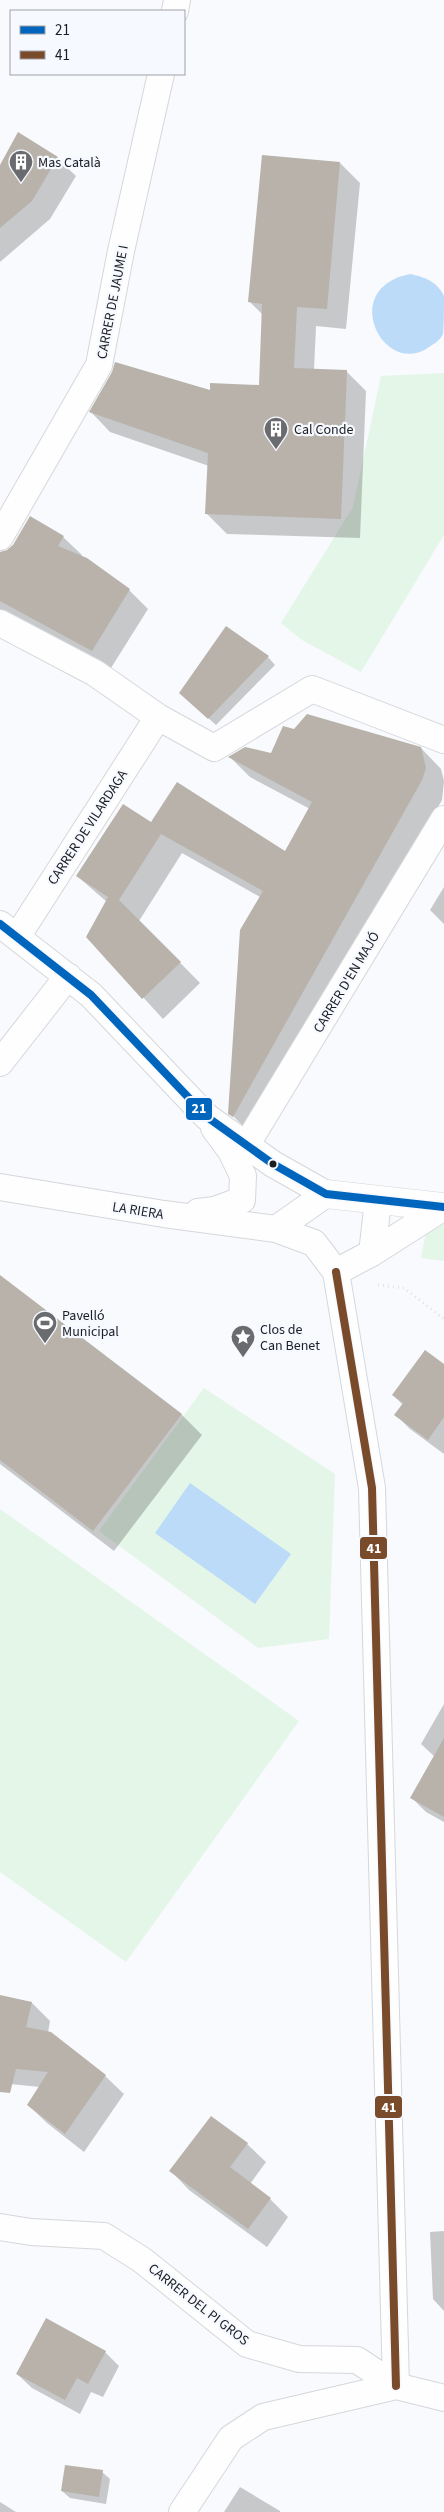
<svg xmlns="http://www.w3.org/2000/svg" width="444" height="2512" viewBox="0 0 444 2512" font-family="'Source Sans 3',sans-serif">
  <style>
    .green { fill: #e4f6e8 }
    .water { fill: #bcdbf9 }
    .shadow { fill: #0003 }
    .building { fill: #b8b2ab }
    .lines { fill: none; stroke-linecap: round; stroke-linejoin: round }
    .minor-casing { stroke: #d5d7da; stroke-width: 28 }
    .tertiary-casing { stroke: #d5d7da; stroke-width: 29 }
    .path { stroke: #e2e2e4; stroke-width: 3; stroke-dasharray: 1 4; stroke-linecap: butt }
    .minor { stroke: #fefeff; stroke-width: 26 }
    .tertiary { stroke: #fefeff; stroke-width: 28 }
    .bus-1-casing { stroke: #f6f9ff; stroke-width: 11 }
    .bus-2-casing { stroke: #f6f9ff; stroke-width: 11 }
    .bus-1 { stroke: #0065bd; stroke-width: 8 }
    .bus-2 { stroke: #7a4b2a; stroke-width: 8 }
    .bus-dot { fill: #1d1e22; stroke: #f6f9ff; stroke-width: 2 }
    .labels { text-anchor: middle; stroke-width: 4.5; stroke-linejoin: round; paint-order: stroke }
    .poi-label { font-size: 14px; fill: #1d1e22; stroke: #f6f9ff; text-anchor: start }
    .street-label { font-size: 14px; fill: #1d1e22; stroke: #f6f9ff }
    .line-badge { stroke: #f6f9ff; stroke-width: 2 }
    .badge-label { font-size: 14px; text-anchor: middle; font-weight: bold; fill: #fff }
  </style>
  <rect width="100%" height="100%" fill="#f8fafd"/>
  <path class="green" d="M444,373V535L361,672L302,640L281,623L353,507L381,376Z
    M428,1221L444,1223V1261L421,1258Z
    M204,1388L335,1474L329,1639L258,1648L99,1531Z
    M0,1509L299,1721L126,1962L0,1872Z"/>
  <path class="water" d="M410,274C424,277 437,281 444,296C444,307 444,324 443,334C440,341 432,345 426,349C382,375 339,288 410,274Z
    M190,1483L291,1554L255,1604L155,1533Z"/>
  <path class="shadow" d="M57,158L76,176L50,219L0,262V167Z
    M340,163L360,183L346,329L316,326L314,370L346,371L366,391L360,538L227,534L207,514L209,466L110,432L91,412L211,391L260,386L263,315L250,302Z
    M63,537L82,555L81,557L129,590L148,609L111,668L0,609V552L8,551L14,546Z
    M268,657L275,665L216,725L188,700Z
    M421,748L441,769L444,781L442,800L253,1136L230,1113L260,897L182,853L139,921L200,983L163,1019L87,936L107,902L77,876L152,824L285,853L310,809L250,777L230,757Z
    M444,887V924L430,910Z
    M0,1277L181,1414L202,1435L114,1551L0,1464Z
    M444,1366V1454L410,1429L396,1415L403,1405L393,1395Z
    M444,1704V1822L426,1812L412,1798L435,1757L421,1744Z
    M0,1996L32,2003L50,2021L48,2033L105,2076L124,2094L84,2152L47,2123L28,2105L40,2087L0,2083Z
    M211,2118L247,2144L266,2162L250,2184L270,2199L288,2217L267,2247L189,2190L171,2171Z
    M444,2231V2311L433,2299L430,2232Z
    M105,2352L119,2366L103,2397L91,2392L80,2414L32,2388L17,2374Z
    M102,2472L110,2479L106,2504L70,2498L62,2491Z
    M240,2487L280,2511V2512H224Z
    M0,2502L16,2512H0Z"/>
  <path class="building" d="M18,132L58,157L32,201L0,228V165Z
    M262,155L340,162L327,309L297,307L294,368L347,370L341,519L205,514L208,453L89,412L112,372L115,362L210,390V383L259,385L262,304L248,302Z
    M30,516L64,536L58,546L87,558L130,589L92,651L0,601V552L7,550L13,545Z
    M226,626L269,656L208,719L179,693Z
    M307,714L421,747L426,768L422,780L233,1117L228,1114L240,930L263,891L161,834L119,900L181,962L142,999L86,937L108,897L76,876L123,804L151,822L177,782L285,851L312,802L228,757L245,747L271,753L283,726L294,729Z
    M0,1275L182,1414L93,1531L0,1460Z
    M425,1350L444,1364V1417L428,1440L394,1415L403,1403L392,1395Z
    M444,1738V1817L410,1798Z
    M0,1995L32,2002L26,2027L51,2032L106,2075L65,2134L27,2105L48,2072L16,2069L10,2093L0,2092Z
    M211,2116L248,2143L230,2167L271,2198L248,2229L169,2171Z
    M46,2318L106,2351L88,2384L77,2378L65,2400L16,2374Z
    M65,2465L103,2470L99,2497L61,2491Z"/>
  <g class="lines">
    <defs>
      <path id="minor" d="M175,11L177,0
        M0,537L99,365L121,251L161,74
        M0,623L95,673L158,717L214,748L312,689L444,740
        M0,924L91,995L207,1117L273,1164L326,1194L276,1229
        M17,937L158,717
        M0,1063L68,976
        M247,1144L444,819
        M0,1187L164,1214L276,1229L314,1243L336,1272
        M198,1212L215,1210L242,1200L243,1176L231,1151L214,1128
        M372,1253L378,1201
        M336,1272L372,1488L396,2386
        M336,1272L372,1253L444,1207
        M0,2227L31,2232L104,2236L142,2260L247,2344L299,2359L357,2360L396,2386
        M182,2512L231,2438L263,2417L396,2386L444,2398"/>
      <path id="tertiary" d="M326,1194L444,1207"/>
    </defs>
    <use href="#minor" class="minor-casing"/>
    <use href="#tertiary" class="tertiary-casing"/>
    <path class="path" d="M378,1285L404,1288L444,1319"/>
    <use href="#minor" class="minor"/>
    <use href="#tertiary" class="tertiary"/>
    <defs>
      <path id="bus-1" d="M0,924L91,995L207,1117L273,1164L326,1194L444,1207"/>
      <path id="bus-2" d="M336,1272L372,1488L396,2386"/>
    </defs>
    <use href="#bus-1" class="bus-1-casing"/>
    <use href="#bus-2" class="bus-2-casing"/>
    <use href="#bus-1" class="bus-1"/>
    <use href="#bus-2" class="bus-2"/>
  </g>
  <defs>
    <symbol id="building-pin" viewBox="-11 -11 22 30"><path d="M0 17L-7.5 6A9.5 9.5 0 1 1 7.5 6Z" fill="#6a6b6f" stroke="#f6f9ff"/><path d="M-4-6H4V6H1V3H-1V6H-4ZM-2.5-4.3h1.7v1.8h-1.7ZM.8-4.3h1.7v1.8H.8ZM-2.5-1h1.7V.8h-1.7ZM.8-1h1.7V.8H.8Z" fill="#fff"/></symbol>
    <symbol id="stadium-pin" viewBox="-11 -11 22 30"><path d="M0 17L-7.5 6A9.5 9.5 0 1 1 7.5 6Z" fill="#6a6b6f" stroke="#f6f9ff"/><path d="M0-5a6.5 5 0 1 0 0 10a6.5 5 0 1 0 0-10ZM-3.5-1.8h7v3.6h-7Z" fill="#fff"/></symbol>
    <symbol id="sight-pin" viewBox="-11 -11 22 30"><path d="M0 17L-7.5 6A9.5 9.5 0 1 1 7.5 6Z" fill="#6a6b6f" stroke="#f6f9ff"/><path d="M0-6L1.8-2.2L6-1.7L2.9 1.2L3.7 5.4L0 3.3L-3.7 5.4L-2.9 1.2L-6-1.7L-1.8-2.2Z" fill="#fff"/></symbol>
  </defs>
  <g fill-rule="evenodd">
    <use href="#building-pin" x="7" y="148" width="28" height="38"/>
    <use href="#building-pin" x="262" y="415" width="28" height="38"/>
    <use href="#stadium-pin" x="31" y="1309" width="28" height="38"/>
    <use href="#sight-pin" x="229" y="1323" width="28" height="38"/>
  </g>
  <circle class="bus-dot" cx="273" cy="1164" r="4.5"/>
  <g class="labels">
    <g class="poi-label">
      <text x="38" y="167">Mas Català</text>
      <text x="294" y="434">Cal Conde</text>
      <text x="62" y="1320">Pavelló<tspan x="62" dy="16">Municipal</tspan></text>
      <text x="260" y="1334">Clos de<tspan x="260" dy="16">Can Benet</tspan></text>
    </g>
    <g class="street-label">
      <text transform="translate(112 302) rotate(-79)" y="5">CARRER DE JAUME I</text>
      <text transform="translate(87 827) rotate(-57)" y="5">CARRER DE VILARDAGA</text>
      <text transform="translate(346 982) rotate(-59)" y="5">CARRER D'EN MAJÓ</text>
      <text transform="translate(138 1210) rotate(9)" y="5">LA RIERA</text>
      <text transform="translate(199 2304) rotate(38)" y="5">CARRER DEL PI GROS</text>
    </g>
  </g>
  <g class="line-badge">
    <rect x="185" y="1097" width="28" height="24" rx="5" fill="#0065bd"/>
    <rect x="359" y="1536" width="29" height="24" rx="5" fill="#7a4b2a"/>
    <rect x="374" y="2095" width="29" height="24" rx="5" fill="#7a4b2a"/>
  </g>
  <g class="badge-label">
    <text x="199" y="1113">21</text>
    <text x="374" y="1553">41</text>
    <text x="389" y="2112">41</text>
  </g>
  <rect x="10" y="10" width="175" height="65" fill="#f6f9ff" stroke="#9fa1a7"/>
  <rect x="20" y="26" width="25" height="8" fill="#0065bd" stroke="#9fa1a7"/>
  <text x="55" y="35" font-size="15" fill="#1d1e22">21</text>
  <rect x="20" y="51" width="25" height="8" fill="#7a4b2a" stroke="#9fa1a7"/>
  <text x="55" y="60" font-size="15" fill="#1d1e22">41</text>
</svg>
